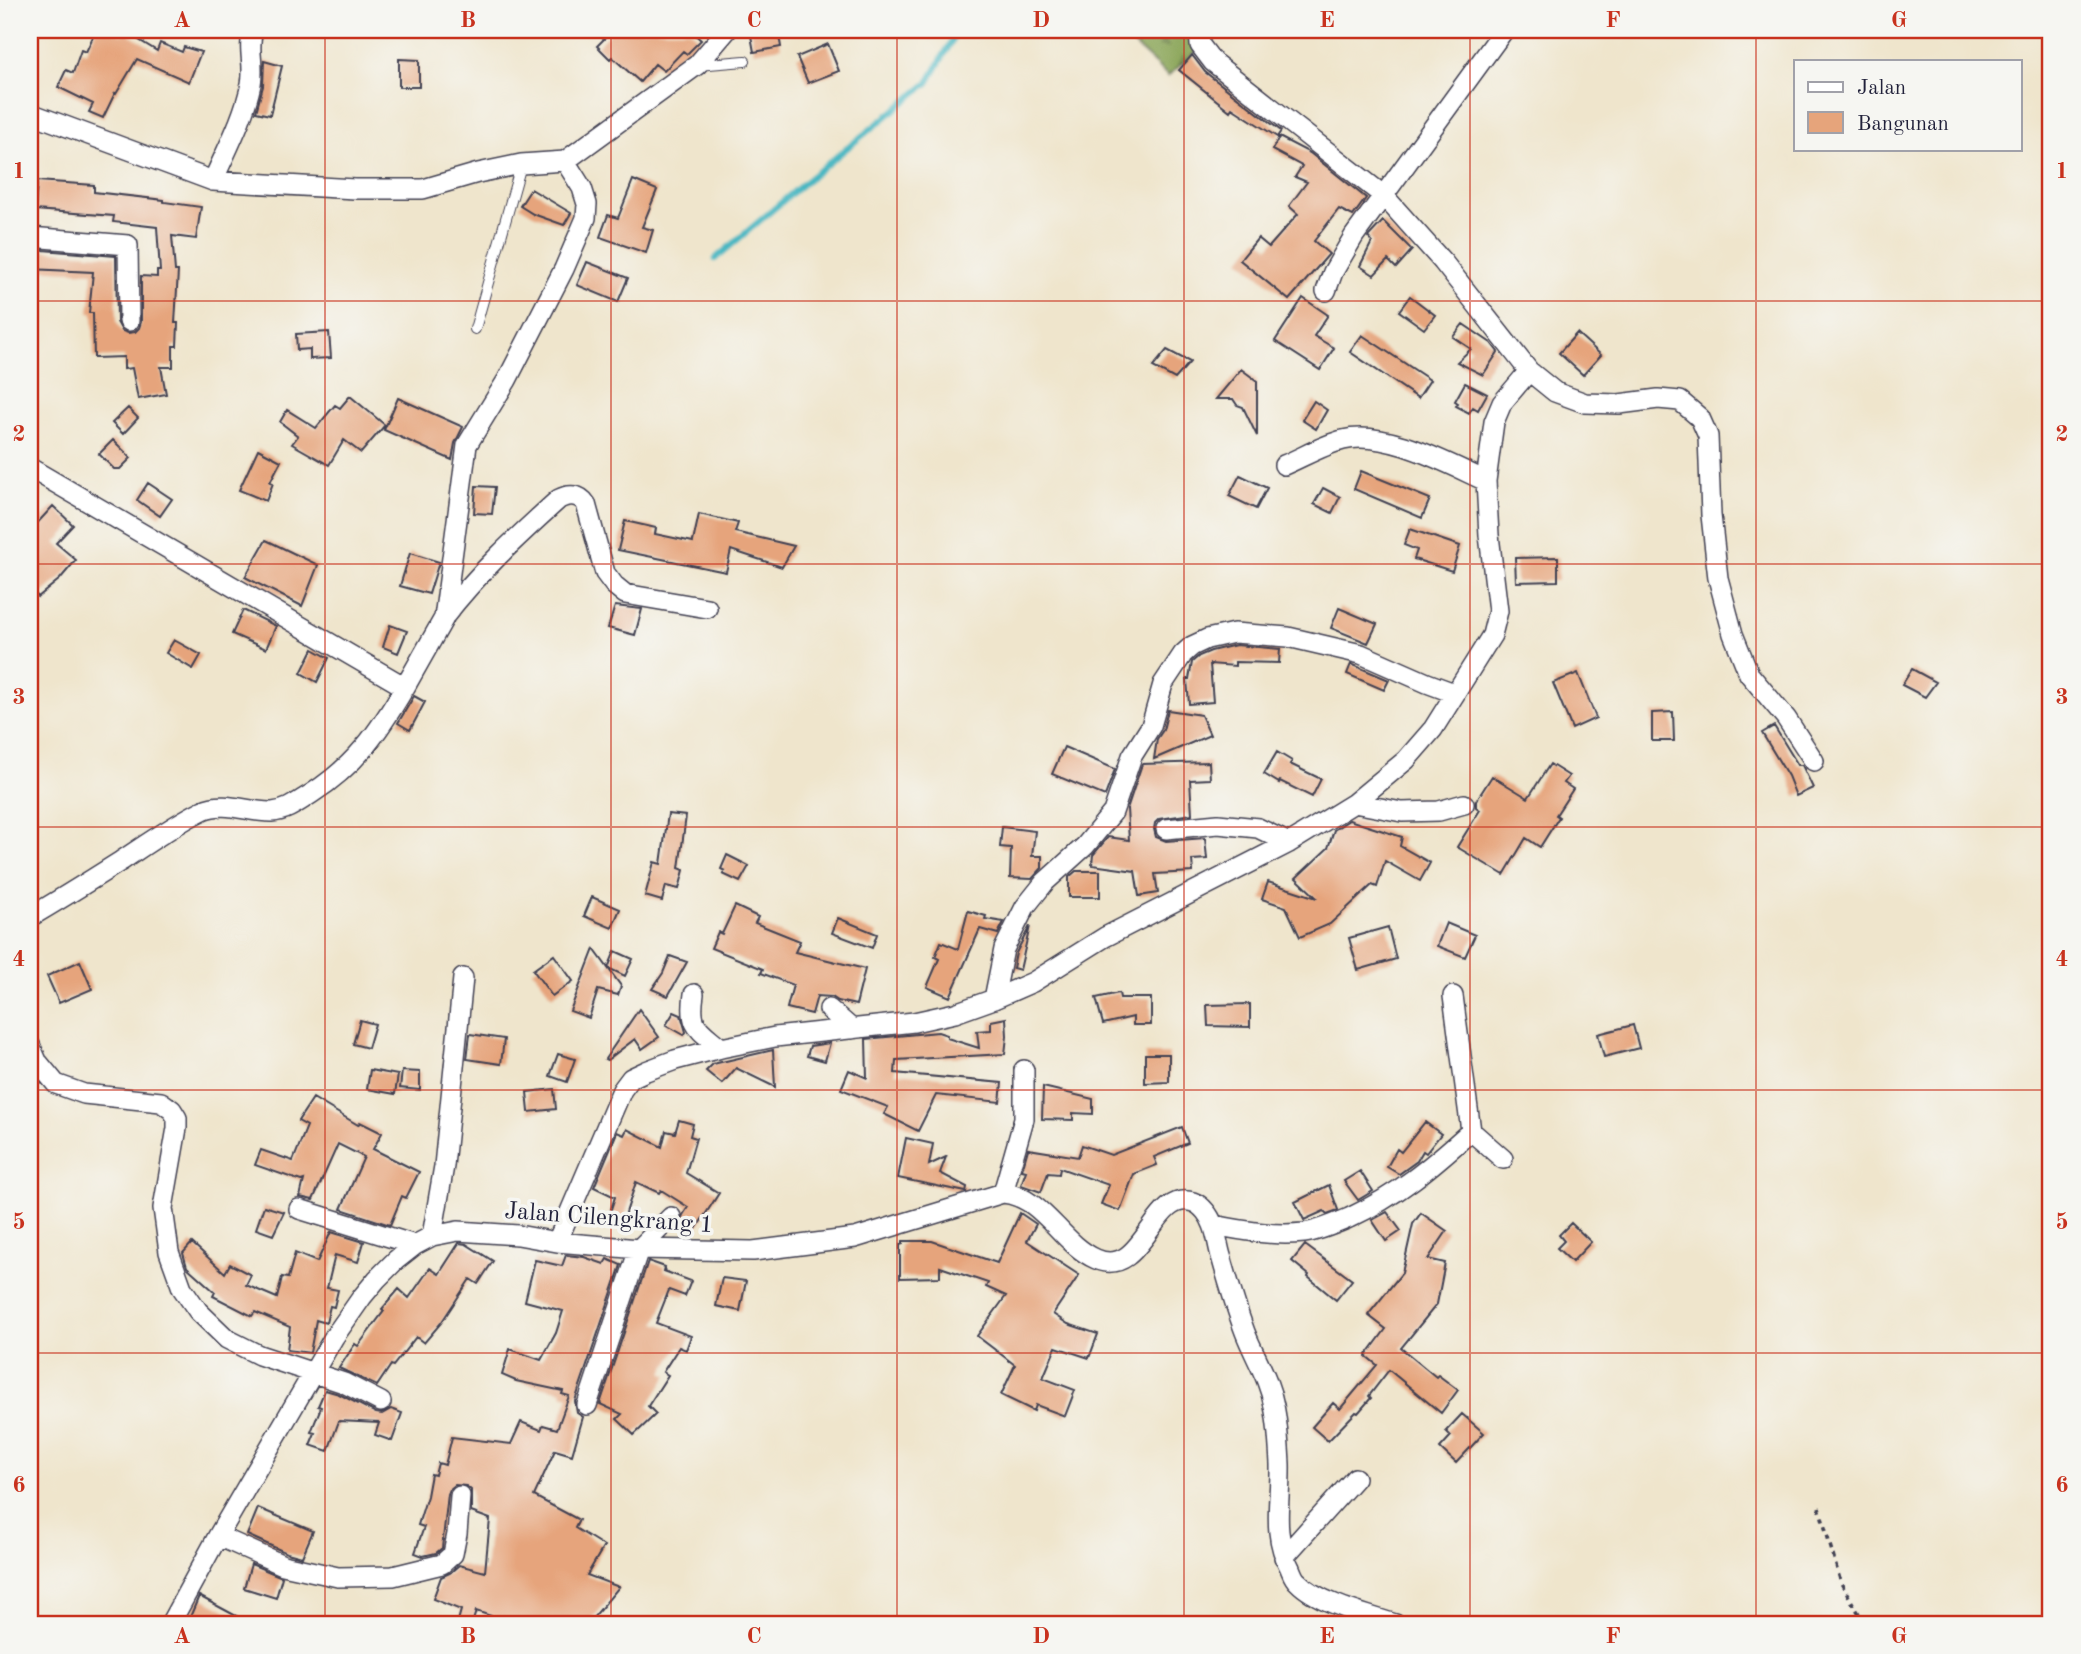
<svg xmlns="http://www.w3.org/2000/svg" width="2081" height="1654" viewBox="0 0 2081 1654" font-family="'Old Standard TT',serif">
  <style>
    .forest { fill: url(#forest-firs); stroke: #566348; stroke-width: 2 }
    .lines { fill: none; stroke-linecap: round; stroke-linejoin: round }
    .stream { stroke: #49b7c2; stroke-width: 6 }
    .building { fill: #e6a47b }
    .lane-casing { stroke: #413f51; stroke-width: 12 }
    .street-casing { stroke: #413f51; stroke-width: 22 }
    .path { stroke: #413f51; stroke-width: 3.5; stroke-dasharray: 5 5; stroke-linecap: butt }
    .lane { stroke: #fff; stroke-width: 10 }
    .street { stroke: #fff; stroke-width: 19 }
    .grid { fill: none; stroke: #c8321e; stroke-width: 2; stroke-opacity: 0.55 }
    .labels { text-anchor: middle; stroke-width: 7; stroke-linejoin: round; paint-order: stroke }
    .street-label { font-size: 24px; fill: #22223b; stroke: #f6f6f2 }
    .neatline { fill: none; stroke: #c8321e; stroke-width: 2.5 }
    .grid-label { font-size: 23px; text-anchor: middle; font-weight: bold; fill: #c8321e }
  </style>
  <defs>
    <pattern id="forest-firs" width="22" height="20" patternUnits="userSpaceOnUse" patternTransform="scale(1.75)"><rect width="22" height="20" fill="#89a456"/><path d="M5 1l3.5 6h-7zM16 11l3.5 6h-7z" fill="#708548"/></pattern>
  </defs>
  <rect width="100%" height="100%" fill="#f6f6f2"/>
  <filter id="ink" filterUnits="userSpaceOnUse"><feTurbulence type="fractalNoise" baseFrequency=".0143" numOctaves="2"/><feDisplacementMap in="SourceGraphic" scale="14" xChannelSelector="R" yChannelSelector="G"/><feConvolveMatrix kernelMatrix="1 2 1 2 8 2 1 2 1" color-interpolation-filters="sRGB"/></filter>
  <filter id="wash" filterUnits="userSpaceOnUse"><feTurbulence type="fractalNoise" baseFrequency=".00686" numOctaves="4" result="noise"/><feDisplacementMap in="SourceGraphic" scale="28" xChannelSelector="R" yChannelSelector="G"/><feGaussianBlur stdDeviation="1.57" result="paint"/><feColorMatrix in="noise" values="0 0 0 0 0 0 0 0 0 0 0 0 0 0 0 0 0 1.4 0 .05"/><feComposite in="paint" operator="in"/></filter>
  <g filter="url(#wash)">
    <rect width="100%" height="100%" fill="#efe5cc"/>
    <path class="forest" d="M1118,30H1221L1168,76Z"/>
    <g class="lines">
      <path class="stream" d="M715,259L811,177L928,83L958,30"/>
    </g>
    <g id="blocks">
      <path class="building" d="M96,30H110L122,35L124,31L157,51L160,43L182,52L184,47L201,52L189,82L137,59L116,94L115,93L103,118L89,112L93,104L58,87L66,70L73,73L81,50L86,52Z
        M613,30H690L701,40L687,54L683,51L664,71L655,64L640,82L612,57L610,59L597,46Z
        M750,30H778L781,47L754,52Z
        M828,44L839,71L808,83L797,57Z
        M1192,55L1205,72L1281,131L1277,137L1232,108L1230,111L1179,70Z
        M399,59L419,60V87H399Z
        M264,61L282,66L270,115L256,112L263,86Z
        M1279,137L1310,153L1366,198L1353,216L1339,209L1314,241L1329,254L1289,300L1240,260L1258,238L1269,247L1298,214L1289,206L1307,182L1295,177L1302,166L1272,150Z
        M633,180L657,190L642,227L653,230L646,253L600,237L608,215L618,218Z
        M37,181L94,185V192L164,200V202L201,207L196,239L172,236L175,271H178L175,323H178L177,346H173V367H161L166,394L138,399L132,368L124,369V357L94,358L93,313H89L93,272L30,269V249L116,256L117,322L122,331L128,333L135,332L139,328L141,322V276L157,277V271H160L157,227L113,222L114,216L35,210Z
        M531,189L571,213L564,225L533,214L520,206Z
        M1383,221L1412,250L1396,268L1388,260L1374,275L1360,266L1372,242L1368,237Z
        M587,262L628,278L618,302L577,285Z
        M1410,296L1435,315L1424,329L1399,311Z
        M1303,298L1328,315L1314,336L1334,348L1320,370L1275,341Z
        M1463,324L1491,343L1498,352L1483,375L1457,362L1471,349L1453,337Z
        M329,332L331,358L310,359V349L297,350L296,334Z
        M1577,333L1601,355L1583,375L1559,353Z
        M1362,335L1430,380L1418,398L1350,352Z
        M1167,350L1190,362L1175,379L1153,367Z
        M1241,369L1257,381V436L1243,407L1237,405L1233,399H1216Z
        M1465,383L1487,394L1478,410L1473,407L1469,413L1456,406L1458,403L1455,401Z
        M350,396L385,425L361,453L344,440L329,465L292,444L298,436L280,422L287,410L316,428L335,405L340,408Z
        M398,398L463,427L455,443L452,460L384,430Z
        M1314,401L1327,410L1316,429L1302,420Z
        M128,408L138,418L123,434L112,423Z
        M113,440L131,458L120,469H114L99,454Z
        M258,449L281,461L270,482L273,483L266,501L239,490Z
        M1361,471L1430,499L1422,518L1354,489Z
        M1240,475L1267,488L1256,509L1229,496Z
        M148,483L172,499L160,516L137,500Z
        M476,486L495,487L492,514L474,513Z
        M1323,488L1340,497L1332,513L1314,504Z
        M53,506L73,525L56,543L76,560L60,579L38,597L30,587V531Z
        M699,514L738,523L735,532L794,546L782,567L731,550L726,572L618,550L625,521L656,528L655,534L693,542Z
        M1410,529L1460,546L1452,571L1414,559L1417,550L1404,545Z
        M266,540L318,565L302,606L245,577Z
        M410,553L439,562L429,594L400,586Z
        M1558,557V581L1516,582L1515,558Z
        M615,606L642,609L635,635L608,628Z
        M1339,608L1377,624L1368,643L1331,628Z
        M243,610L276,626L266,649L232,634Z
        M390,625L407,631L398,653L383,647Z
        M174,640L201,655L193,669L166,653Z
        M1236,645L1280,649L1279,663L1235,662V666L1210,664L1213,702L1189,704L1187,679H1189L1192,662L1199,656L1211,651Z
        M313,649L329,658L317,682L301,673Z
        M1351,664L1389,680L1384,690L1347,674Z
        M1912,669L1936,682L1925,697L1902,685Z
        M1578,673L1596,718L1572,729L1553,683Z
        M414,696L425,702L410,730L398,723Z
        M1168,710L1201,715L1210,735L1154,759L1157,739L1163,730Z
        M1673,712L1674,741H1652V713Z
        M1774,726L1798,765H1802L1813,788L1796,796L1788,776L1762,733Z
        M1064,747L1115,769L1105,796L1052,774Z
        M1277,752L1292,761L1290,764L1321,779L1312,797L1280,781L1279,783L1264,774Z
        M1209,762L1210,779L1190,780L1192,814L1159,819L1155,823L1154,829L1156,837L1166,841L1205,838L1207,859L1192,860L1193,872L1155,874L1158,893L1139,896L1135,871L1092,865L1093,855L1108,837L1129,840L1127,809L1142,764Z
        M1550,764L1569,776L1564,783L1573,789L1556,815L1559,817L1540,847L1526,838L1504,875L1457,847L1480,810L1476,807V801L1492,776L1528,798Z
        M668,814L686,816L679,868L684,870L679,889L666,886L662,901L645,896L654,862L661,864Z
        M1349,820L1402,837L1400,846L1430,863L1420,881L1385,861L1377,887L1372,885L1330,924L1300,937L1286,907L1262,899L1268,882L1317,898L1296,878L1328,848L1334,830Z
        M1002,827L1035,831L1032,856H1042V868L1032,879L1010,878L1011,848L1000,847Z
        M727,855L749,866L740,882L723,874L725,871L721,869Z
        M1076,871H1100V897H1069V877Z
        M592,897L620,909L612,928L584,916Z
        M735,906L758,917L755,923L800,941L795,952L865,969L856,1005L838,1001L832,997L817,996L812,1014L787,1008L793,985L761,973L763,969L711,948L718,932L722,934Z
        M968,911L986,916L985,919L1004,922L998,934L980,929L950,997L927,987L939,959L935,957L941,942L958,949Z
        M838,918L877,934L872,948L832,933Z
        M1446,923L1475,935L1465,957L1437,946Z
        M1030,926L1020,970L1013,968L1016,953Z
        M1388,927L1396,959L1358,970L1349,938Z
        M594,949L621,986L618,995L598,990L589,1018L570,1011Z
        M615,951L633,959L625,976L608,968Z
        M554,955L573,981L552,996L533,970Z
        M670,956L687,962L668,996L652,989L663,973Z
        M80,961L92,989L59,1003L47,976Z
        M1119,993L1120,998H1151V1025H1133V1017L1103,1024L1096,998Z
        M1250,1004V1027L1208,1026L1207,1005Z
        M639,1009L659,1037L642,1049L635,1039L607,1060L605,1059Z
        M674,1012L681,1015L686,1032L684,1035L666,1025Z
        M1006,1018L1007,1036L1005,1054L896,1060L895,1073L1002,1083L1000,1102L936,1095L918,1131L884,1114L888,1107L841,1089L849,1070L867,1078L866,1039L938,1032L947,1035V1038L979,1048L977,1031L991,1030V1021Z
        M360,1020L375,1024L368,1048L353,1044Z
        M1633,1025L1639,1048L1604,1057L1598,1034Z
        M470,1034L504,1039L501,1064L467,1059Z
        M830,1043L825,1061L807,1056L810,1046Z
        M773,1050L775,1087L736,1068L722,1084L706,1071L713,1064Z
        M558,1054L575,1059L567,1082L550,1076Z
        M1145,1054H1169V1082L1145,1083Z
        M370,1070L398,1075L395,1094L367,1089Z
        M402,1071L420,1072V1090L400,1088Z
        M1043,1087L1093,1099V1114L1073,1113V1120L1042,1119Z
        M554,1089L556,1109L529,1112L527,1092Z
        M313,1098L358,1125L360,1122L382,1133L373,1149L419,1172L406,1198L402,1196L390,1225L341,1209L364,1157L338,1144L313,1200L300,1197L304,1180L301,1181L255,1165L261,1150L293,1161L307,1126L298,1121Z
        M679,1120L693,1124L690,1136L696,1138L686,1173L719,1193L694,1232L680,1224L683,1215L688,1207L661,1190L659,1193L636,1182L622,1225L607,1221L615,1197L594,1187L617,1132L624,1135L627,1129L662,1147L666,1131L675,1133Z
        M1425,1122L1441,1134L1426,1153L1423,1151L1417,1161L1399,1174L1387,1167L1397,1149L1401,1152Z
        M1182,1127L1188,1143L1154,1157L1157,1165L1134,1174L1120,1211L1101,1204L1109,1185L1060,1168L1059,1174L1048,1173L1041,1192L1021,1185L1026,1171L1022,1170L1028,1149L1078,1157L1082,1145L1111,1155Z
        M906,1138L933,1144L929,1165L946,1157L940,1173L967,1187L966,1192L898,1178Z
        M1360,1171L1373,1191L1358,1200L1344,1181Z
        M1329,1185L1338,1210L1327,1214L1324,1211L1304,1220L1295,1202Z
        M264,1206L284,1212L273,1235L256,1229Z
        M1387,1212L1401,1231L1386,1241L1372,1220Z
        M1020,1213L1036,1224L1027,1241L1079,1275L1053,1314L1068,1324L1098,1334L1089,1358L1056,1347L1043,1378L1075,1390L1065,1416L1036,1405L1034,1411L1001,1395L1015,1365L977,1336L1006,1296L986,1287L988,1283L940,1267V1277L900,1278V1245L903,1244V1241H932L997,1263Z
        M1421,1213L1447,1231L1428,1259L1445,1263L1437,1304L1401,1348L1436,1377L1438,1375L1458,1390L1441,1413L1389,1370L1369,1396L1371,1398L1358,1413L1356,1412L1328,1441L1312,1427L1333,1403L1340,1409L1377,1365L1366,1356L1386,1329L1368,1315L1402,1273L1413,1224Z
        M1571,1223L1591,1242L1572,1262L1557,1248L1564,1241L1559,1235Z
        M331,1232L364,1242L358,1262L335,1255L327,1288L338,1290L334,1307L330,1306L326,1323L316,1320L310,1353L287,1350L290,1327L255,1312L252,1316L213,1296L215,1292L187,1267L183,1253L192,1243L225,1273L230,1264L251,1275L246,1285L277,1298L282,1277L288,1278L295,1253L317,1262Z
        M459,1243L466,1244L493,1261L478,1284L470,1279L441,1323L424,1343L416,1337L393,1366L391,1365L377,1386L339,1368L355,1344L358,1346L384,1311L382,1309L399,1289L409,1298L430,1268L439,1274Z
        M1305,1245L1352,1280L1336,1300L1308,1277L1309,1275L1292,1261Z
        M566,1255L584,1257L604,1264L607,1259L621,1265L575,1401L577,1413L583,1417L572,1455L555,1450L534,1496L579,1520L575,1528L604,1546L587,1575L619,1587L588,1624H515L476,1611L472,1624H467L458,1621L461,1610L433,1599L441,1577L450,1573L459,1565L485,1572L490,1519L471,1512V1490L466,1486L455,1485L450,1489L448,1494L442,1548L436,1553L423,1556L415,1553L424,1527L418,1525L427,1496L431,1474L435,1475L438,1463L445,1465L452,1437L511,1444L521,1422L541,1430L543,1425L557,1429L569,1396L562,1394L563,1391L516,1381L502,1375L510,1349L541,1360L556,1333L563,1311L525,1301L535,1260L562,1266Z
        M648,1261L665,1267L664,1271L691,1281L685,1296L669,1290L656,1323L691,1336L686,1350L679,1347L663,1372L668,1375L648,1406L656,1414L634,1435L617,1419L622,1414L600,1404Z
        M722,1278L746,1281L740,1311L716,1306Z
        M325,1390L339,1394L376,1413L382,1414L391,1409L402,1413L392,1441L375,1435L379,1423L339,1421L328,1451L310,1445L315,1433L311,1432L321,1407L318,1406Z
        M1462,1414L1484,1433L1456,1463L1440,1448L1451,1436L1446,1431Z
        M258,1508L313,1531L302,1557L287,1553L247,1535Z
        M251,1564L282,1577L276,1598L244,1588Z
        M199,1596L251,1624H187Z"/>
    </g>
  </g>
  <g filter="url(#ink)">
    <use href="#blocks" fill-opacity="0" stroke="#413f51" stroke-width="2"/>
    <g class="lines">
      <defs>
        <path id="lane" d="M697,65L745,61
          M475,329L521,165"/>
        <path id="street" d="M1199,30L1200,45L1213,62L1384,196L1443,262L1529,371L1555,392L1585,403L1619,404L1658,399L1680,401L1700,418L1708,436L1711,515L1718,578L1733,634L1749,674L1786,718L1814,761
          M30,113L213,181L355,189H423L478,173L521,164L565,161L697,65L727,30
          M213,181C227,149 244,118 251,84C255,64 247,50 253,30
          M30,237L128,245L129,321
          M1326,291L1333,272L1354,236L1504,30
          M1284,465C1303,457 1323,445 1343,440C1385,429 1448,464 1486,481
          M30,468L405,687L444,618L467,445L507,380L564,269L586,218L587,204L582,188L565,161
          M444,617C478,573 518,536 559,499C569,494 580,494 586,504L605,573L614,585L625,594L707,608
          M1354,803L1402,812L1439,811L1464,804
          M1166,829L1218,824L1258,828L1289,843
          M30,917C61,899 91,880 121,861C148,843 175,824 203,810C224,800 250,813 272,812C287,811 298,802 311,794C356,765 378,733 405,687
          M694,994C689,1028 698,1028 721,1048
          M994,999L1004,949L1025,907L1045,882L1085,846L1113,812L1132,756L1151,726L1163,684L1183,654L1192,646L1207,639L1234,633L1288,637L1361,654L1427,683L1454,693
          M829,1009L852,1029
          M30,1045L37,1061L56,1084L84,1094L161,1102L172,1110L177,1118V1128L163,1208L169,1252L182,1288L198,1311L227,1339L259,1355L344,1383L381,1402
          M1471,1131L1503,1159
          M1003,1193L1024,1119V1070
          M299,1209L415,1245
          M1214,1225C1244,1231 1273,1236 1304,1233C1319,1231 1335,1224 1349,1218C1398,1195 1431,1167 1471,1131L1453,996
          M432,1236L444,1166L463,978
          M557,1242L622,1090L631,1078L646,1071L675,1060L721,1048L775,1037L914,1022L955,1013L994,999L1033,982L1105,937L1289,843L1354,803L1406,760L1433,729L1492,635L1498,611L1489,535L1486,481L1494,422L1502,403L1529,371
          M587,1405L639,1249L671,1217
          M218,1536L283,1565L338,1577L393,1576L442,1564L453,1554L457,1534L460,1496
          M1284,1557L1355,1478
          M170,1624L218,1536L334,1337L362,1297L377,1279L396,1260L415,1245L432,1236L458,1231L518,1235L557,1242L639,1249L753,1251L855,1238L1003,1193C1044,1197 1060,1243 1096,1259C1144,1280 1152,1189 1193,1202C1202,1205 1210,1216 1213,1225C1217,1235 1218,1246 1221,1256C1228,1281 1236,1308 1245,1332C1255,1358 1269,1378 1274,1406C1278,1424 1279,1446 1280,1464C1281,1502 1271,1533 1290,1568C1292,1573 1294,1579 1298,1582C1318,1603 1367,1615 1395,1624"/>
      </defs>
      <use href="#lane" class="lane-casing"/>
      <use href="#street" class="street-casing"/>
      <path class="path" d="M1819,1507L1841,1583L1865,1624"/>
      <use href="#lane" class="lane"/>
      <use href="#street" class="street"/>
    </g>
  </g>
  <path class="grid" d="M325,30V1624M611,30V1624M897,30V1624M1184,30V1624M1470,30V1624M1756,30V1624M30,301H2051M30,564H2051M30,827H2051M30,1090H2051M30,1353H2051"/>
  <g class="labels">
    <g class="street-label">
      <text transform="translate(609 1217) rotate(4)" y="8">Jalan Cilengkrang 1</text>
    </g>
  </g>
  <rect width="2081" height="1654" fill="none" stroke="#f6f6f2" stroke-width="77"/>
  <rect x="1794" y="60" width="228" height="91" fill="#f6f6f2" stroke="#a1a1a9" stroke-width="2"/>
  <rect x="1808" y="82" width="35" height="10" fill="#ffffff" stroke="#a1a1a9" stroke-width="2"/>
  <text x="1857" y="94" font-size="21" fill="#22223b">Jalan</text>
  <rect x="1808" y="112" width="35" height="21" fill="#e6a47b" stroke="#a1a1a9" stroke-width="2"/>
  <text x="1857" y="130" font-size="21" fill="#22223b">Bangunan</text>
  <rect x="38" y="38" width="2004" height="1578" class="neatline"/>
  <g class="grid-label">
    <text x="182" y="27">A</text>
    <text x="468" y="27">B</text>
    <text x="754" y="27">C</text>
    <text x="1041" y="27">D</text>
    <text x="1327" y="27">E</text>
    <text x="1613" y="27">F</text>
    <text x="1899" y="27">G</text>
    <text x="19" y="178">1</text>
    <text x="2062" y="178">1</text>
    <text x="19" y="441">2</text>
    <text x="2062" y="441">2</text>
    <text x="19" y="704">3</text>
    <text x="2062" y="704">3</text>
    <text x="19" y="966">4</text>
    <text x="2062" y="966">4</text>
    <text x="19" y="1229">5</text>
    <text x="2062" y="1229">5</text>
    <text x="19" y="1492">6</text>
    <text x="2062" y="1492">6</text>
    <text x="182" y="1643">A</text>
    <text x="468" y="1643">B</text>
    <text x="754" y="1643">C</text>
    <text x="1041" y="1643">D</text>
    <text x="1327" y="1643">E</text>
    <text x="1613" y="1643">F</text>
    <text x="1899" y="1643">G</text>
  </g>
</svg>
